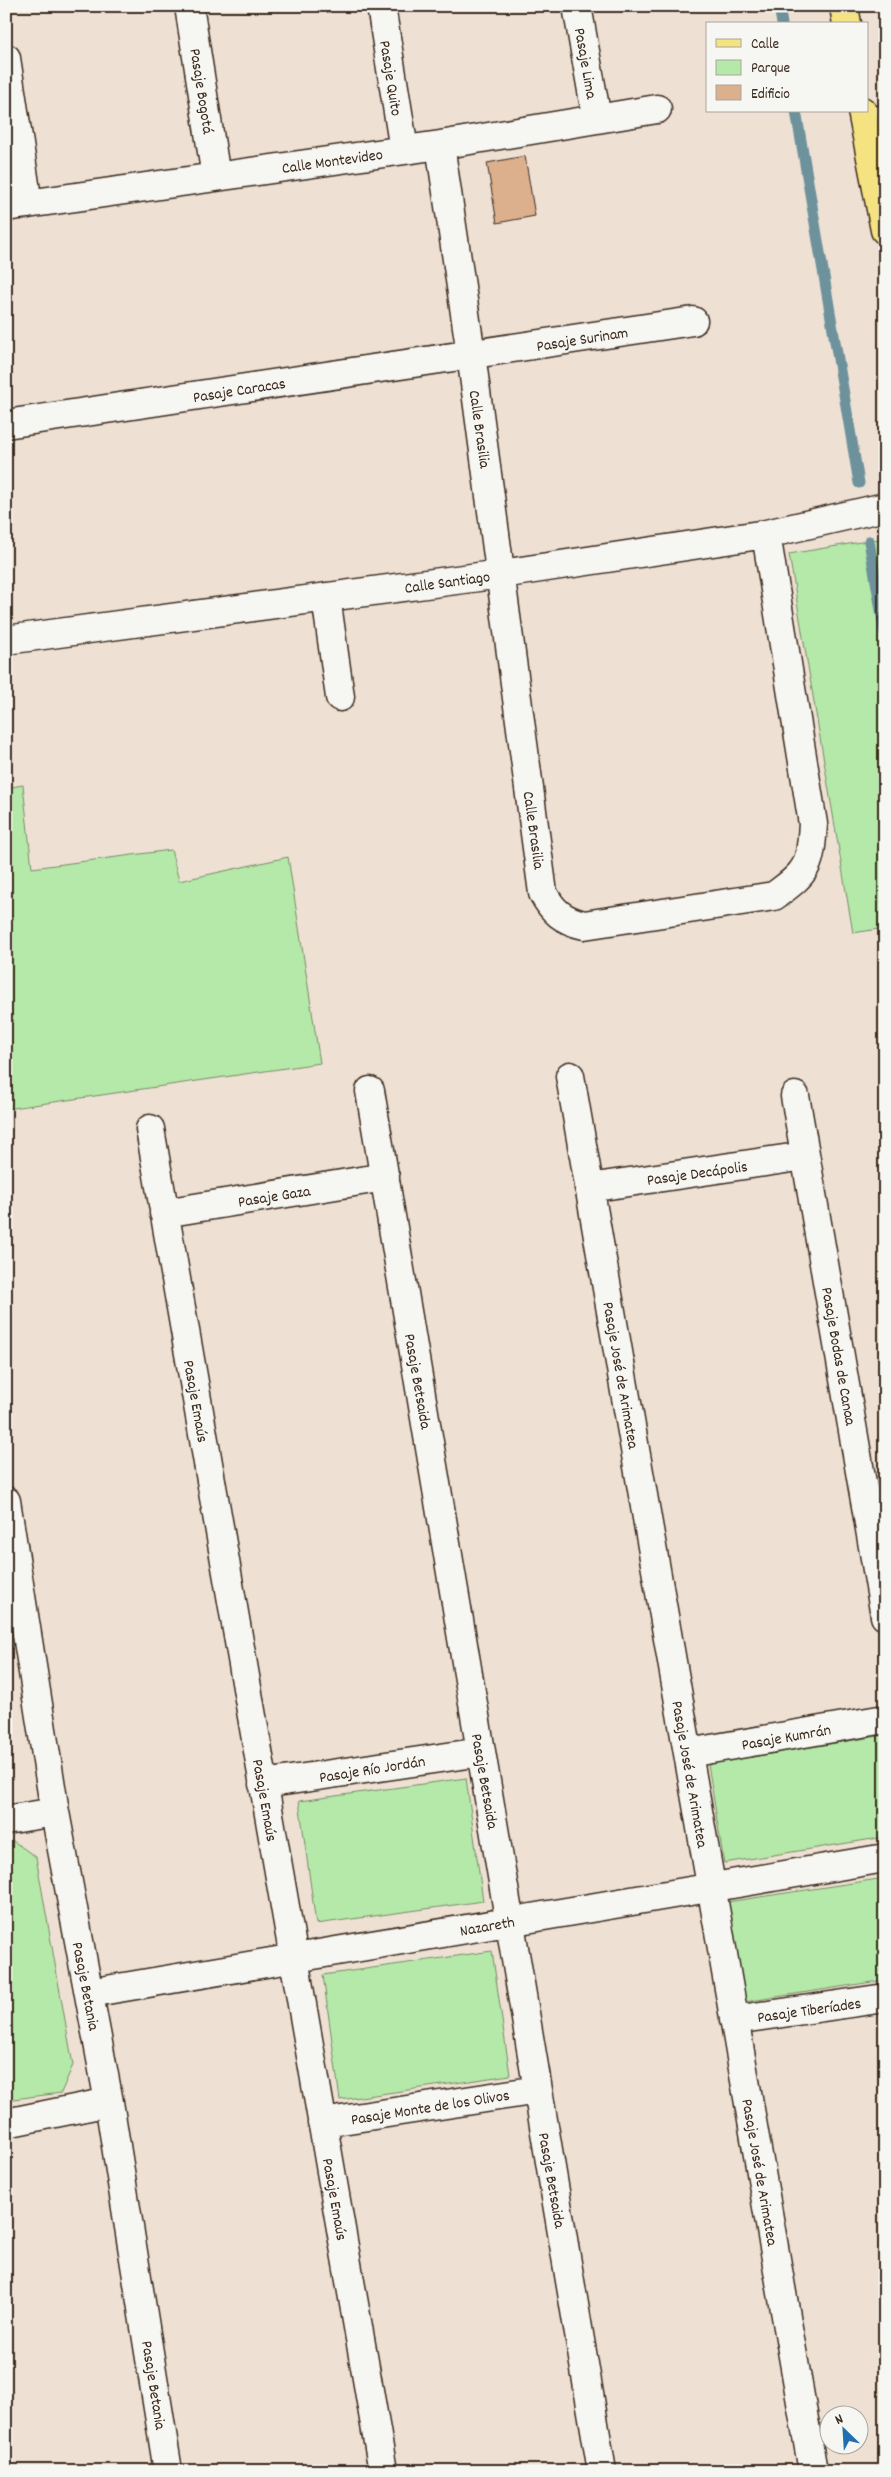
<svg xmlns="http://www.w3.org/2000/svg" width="891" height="2477" viewBox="0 0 891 2477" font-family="Dekko,sans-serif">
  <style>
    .green { fill: #b4e9aa; stroke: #788a64 }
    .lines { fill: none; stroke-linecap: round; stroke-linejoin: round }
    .stream { stroke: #6d929c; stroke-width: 11 }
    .building { fill: #dcb08d; stroke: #3b2a1e }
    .service-casing { stroke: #3b2a1e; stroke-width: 24 }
    .minor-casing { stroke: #3b2a1e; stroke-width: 31 }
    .primary-casing { stroke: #3b2a1e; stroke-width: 31 }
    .path { stroke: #3b2a1e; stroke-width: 3; stroke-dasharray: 5 4; stroke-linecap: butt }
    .service { stroke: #f6f6f2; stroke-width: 20 }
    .minor { stroke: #f6f6f2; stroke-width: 28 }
    .primary { stroke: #f5e382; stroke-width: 28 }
    .labels { text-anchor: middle; stroke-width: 4; stroke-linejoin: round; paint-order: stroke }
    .street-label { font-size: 16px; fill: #3b2a1e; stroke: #f6f6f2 }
  </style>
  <rect width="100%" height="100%" fill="#eee1d4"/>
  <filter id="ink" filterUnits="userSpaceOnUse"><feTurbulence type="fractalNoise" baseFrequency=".02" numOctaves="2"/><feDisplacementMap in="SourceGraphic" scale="10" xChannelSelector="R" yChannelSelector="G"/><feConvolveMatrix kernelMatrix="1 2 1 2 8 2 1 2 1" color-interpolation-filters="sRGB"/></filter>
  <g filter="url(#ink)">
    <path class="green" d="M885,538V928L853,933L789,554Z
      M23,785L32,868L171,850L179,881L288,857L320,1063L6,1109V788Z
      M885,1735V1837L724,1863L708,1764Z
      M466,1778L483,1901L316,1924L299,1801Z
      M13,1841L36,1857L73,2065L61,2093L6,2100V1842Z
      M885,1878V1980L744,2002L727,1902Z
      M492,1951L510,2075L340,2100L323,1975Z"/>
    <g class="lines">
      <path class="stream" d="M779,6L782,24
        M796,111L859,483
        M869,541L885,633"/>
    </g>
    <path class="building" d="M525,156L535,216L497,223L487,163Z"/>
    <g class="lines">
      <defs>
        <path id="service" d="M864,119L885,115"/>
        <path id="minor" d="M189,6L216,177
          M381,6L404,150
          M577,6L597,119
          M6,58L28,204
          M440,145L471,354L543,893C553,912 563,920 584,925L774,896C809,871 810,866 813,824L766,534
          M6,207L440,145L657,109
          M6,424L693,321
          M326,597L340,697
          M6,640L501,574L766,534L885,507
          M570,1076L813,2471
          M370,1091L602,2471
          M795,1096L885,1616
          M150,1129L383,2471
          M589,1188L805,1156
          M164,1213L385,1177
          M6,1501L55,1812L109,2102L168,2471
          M688,1753L885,1719
          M263,1784L481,1752
          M6,1820L55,1812
          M89,1993L885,1858
          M734,2020L885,1998
          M6,2123L109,2102
          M322,2123L538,2090"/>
        <path id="primary" d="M844,6L847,24
          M862,111L885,230"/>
      </defs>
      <use href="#service" class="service-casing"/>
      <use href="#minor" class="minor-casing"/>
      <use href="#primary" class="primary-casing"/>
      <path class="path" d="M881,6L885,28"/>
      <use href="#service" class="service"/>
      <use href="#minor" class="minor"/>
      <use href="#primary" class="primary"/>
    </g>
  </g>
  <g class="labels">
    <g class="street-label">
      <text transform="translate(587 63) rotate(80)" y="6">Pasaje Lima</text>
      <text transform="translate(392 78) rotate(81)" y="6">Pasaje Quito</text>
      <text transform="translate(203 91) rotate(81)" y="6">Pasaje Bogotá</text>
      <text transform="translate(332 160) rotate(-8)" y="6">Calle Montevideo</text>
      <text transform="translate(582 338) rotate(-9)" y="6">Pasaje Surinam</text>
      <text transform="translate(239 389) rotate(-9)" y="6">Pasaje Caracas</text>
      <text transform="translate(481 429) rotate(82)" y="6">Calle Brasilia</text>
      <text transform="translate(447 581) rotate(-8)" y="6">Calle Santiago</text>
      <text transform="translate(535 830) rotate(82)" y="6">Calle Brasilia</text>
      <text transform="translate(697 1172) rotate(-8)" y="6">Pasaje Decápolis</text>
      <text transform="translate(274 1195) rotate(-9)" y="6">Pasaje Gaza</text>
      <text transform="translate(840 1356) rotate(80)" y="6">Pasaje Bodas de Canaa</text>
      <text transform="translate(622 1375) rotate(80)" y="6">Pasaje José de Arimatea</text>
      <text transform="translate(419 1381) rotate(80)" y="6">Pasaje Betsaida</text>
      <text transform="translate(197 1401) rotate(80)" y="6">Pasaje Emaús</text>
      <text transform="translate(786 1736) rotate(-10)" y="6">Pasaje Kumrán</text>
      <text transform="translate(372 1768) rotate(-9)" y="6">Pasaje Río Jordán</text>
      <text transform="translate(691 1774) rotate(80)" y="6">Pasaje José de Arimatea</text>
      <text transform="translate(486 1781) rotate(80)" y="6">Pasaje Betsaida</text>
      <text transform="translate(266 1800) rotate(80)" y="6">Pasaje Emaús</text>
      <text transform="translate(487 1925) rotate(-10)" y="6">Nazareth</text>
      <text transform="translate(87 1986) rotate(79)" y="6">Pasaje Betania</text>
      <text transform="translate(809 2009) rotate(-8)" y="6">Pasaje Tiberíades</text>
      <text transform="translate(430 2106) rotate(-9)" y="6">Pasaje Monte de los Olivos</text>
      <text transform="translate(761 2172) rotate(80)" y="6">Pasaje José de Arimatea</text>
      <text transform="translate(553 2180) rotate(80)" y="6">Pasaje Betsaida</text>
      <text transform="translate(336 2199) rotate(80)" y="6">Pasaje Emaús</text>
      <text transform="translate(155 2385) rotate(81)" y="6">Pasaje Betania</text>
    </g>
  </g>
  <rect width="891" height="2477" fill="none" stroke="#f6f6f2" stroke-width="25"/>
  <rect x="12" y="12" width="866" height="2452" fill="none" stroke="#3b2a1e" stroke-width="2" filter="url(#ink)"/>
  <rect x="706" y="22" width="162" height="90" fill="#f6f6f2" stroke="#aba49d"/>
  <rect x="716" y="39" width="25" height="8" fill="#f5e382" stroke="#aba49d"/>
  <text x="751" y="48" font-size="15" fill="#3b2a1e">Calle</text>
  <rect x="716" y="60" width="25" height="15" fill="#b4e9aa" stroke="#aba49d"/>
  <text x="751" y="72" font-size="15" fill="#3b2a1e">Parque</text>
  <rect x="716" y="85" width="25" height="15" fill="#dcb08d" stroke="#aba49d"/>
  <text x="751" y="98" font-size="15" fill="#3b2a1e">Edificio</text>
  <g transform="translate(844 2430) rotate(335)"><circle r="24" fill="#f6f6f2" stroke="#aba49d"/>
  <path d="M0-4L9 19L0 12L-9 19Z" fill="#1f6fb2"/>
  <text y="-8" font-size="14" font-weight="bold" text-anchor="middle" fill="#3b2a1e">N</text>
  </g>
</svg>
